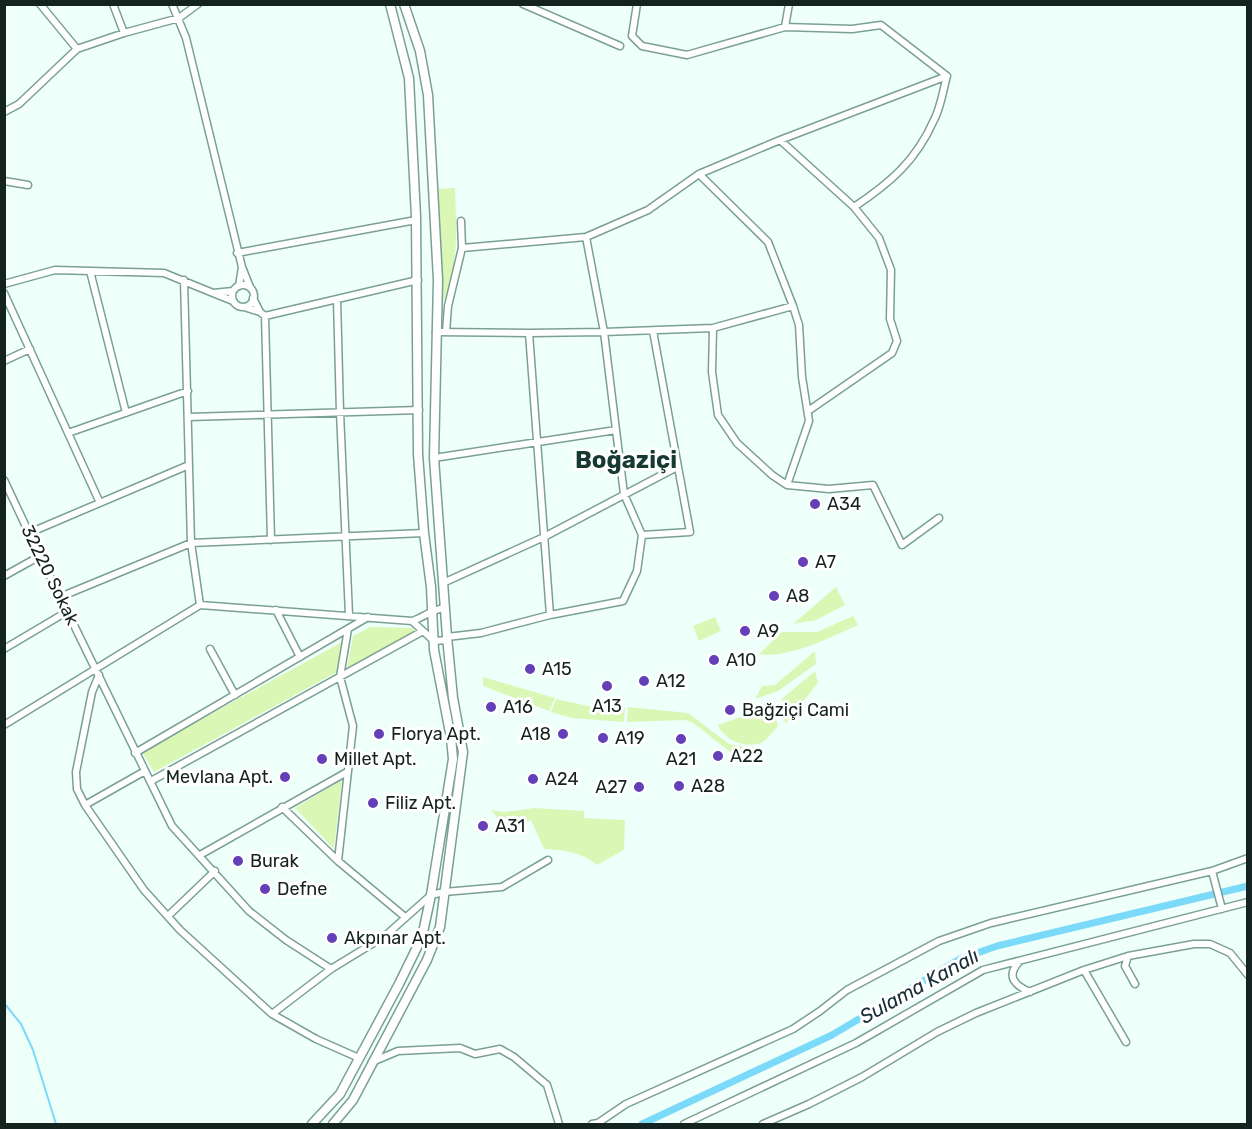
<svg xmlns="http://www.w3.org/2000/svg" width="1252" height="1129" viewBox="0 0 1252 1129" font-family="Rubik,sans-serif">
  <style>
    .green { fill: #daf7b5 }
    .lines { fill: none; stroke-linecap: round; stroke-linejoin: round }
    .stream { stroke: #7bdafa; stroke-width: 2 }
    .canal { stroke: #7bdafa; stroke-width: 7 }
    .street-casing { stroke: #7aa095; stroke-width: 9 }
    .secondary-casing { stroke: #7aa095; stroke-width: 11 }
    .street { stroke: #fff; stroke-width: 6 }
    .secondary { stroke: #fff; stroke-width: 8 }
    .poi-dot { fill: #653fb7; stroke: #fff; stroke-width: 2 }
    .labels { text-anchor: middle; stroke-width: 6; stroke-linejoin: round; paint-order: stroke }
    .poi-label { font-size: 18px; fill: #14231f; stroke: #fff; text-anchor: start }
    .street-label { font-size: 18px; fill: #14231f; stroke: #fff }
    .water-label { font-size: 20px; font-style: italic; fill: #182e36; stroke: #fff }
    .district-label { font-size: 24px; font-weight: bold; fill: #163a31; stroke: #fff }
  </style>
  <rect width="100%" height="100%" fill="#effffa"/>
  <path class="green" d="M455,188C456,227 460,269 442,304L437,189Z
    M836,587L845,605L816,620L793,624Z
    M853,616L858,625C831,637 788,659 759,654L782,632H817Z
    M715,617L721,631L699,641L693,626Z
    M370,627L412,628L416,632L347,669L353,636Z
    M342,642L337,672L154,772L142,752Z
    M815,651L816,664L778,691L755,699L762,686L775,685Z
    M815,671L818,683L785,724L782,699Z
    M483,677L555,698L549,711L483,686Z
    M556,699L597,708H625L624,722L572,718L551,712Z
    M766,704H772L778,726C773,731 769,737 764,741C750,751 723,740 718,725L746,715Z
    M628,707L688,713L729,744L744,747H761L746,758H738L692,722L685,720L627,722Z
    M342,780L334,849L295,808Z
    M535,808L584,811V818L625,820L624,850L597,865C582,852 563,850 544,849L531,820L508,831L491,810L503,812Z"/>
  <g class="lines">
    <path class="stream" d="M4,1003L21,1024L33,1050L56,1124"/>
    <path class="canal" d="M642,1124L832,1035L960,959L997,946L1248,886"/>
    <defs>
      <path id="street" d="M40,4L77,49
        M113,4L124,33
        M172,4L186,38L242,267
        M523,4L620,46
        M637,4L632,36L642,46L687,55L785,27L852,29L881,25L947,76
        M785,27L789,4
        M4,112L19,104L77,49L124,33L179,18L198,4
        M780,140L947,76
        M699,174L768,242L793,306L713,328
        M4,181L28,185
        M854,207C890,183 916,161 934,120C941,107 943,90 947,76
        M462,248L586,237L648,210L699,174L780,140L854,207L879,238L891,270L890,319L897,341L892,353L808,411
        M237,253L416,220
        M90,271L126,413
        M184,280L191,543L200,605
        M4,284L55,270L164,273L213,293
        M232 296a11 11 0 1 1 22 0a11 11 0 1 1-22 0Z
        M239,286L242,267L250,287
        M233,291L213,293L233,301
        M4,293L100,503
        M337,299L340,412L349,615
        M244,307L260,312L253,298
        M260,312L265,316L418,280
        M265,316L271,540
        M436,332L529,333L604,332L586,237
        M446,332L448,306L462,248L461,221
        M529,333L550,615
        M4,361L30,349
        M189,417L419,410
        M616,430L624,494L642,535L690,532L653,331
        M68,433L188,391
        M434,458L616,430L604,332L713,328L712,372L718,415L737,443L772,475L787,485L829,489L873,485L902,545L939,518
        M4,480L29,533L172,826L249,911L286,940L331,969
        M787,485L809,421L802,377L799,325L793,306
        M29,533L189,465
        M4,576L40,556
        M443,583L544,537L677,467
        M60,597L191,543L424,533
        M276,610L300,657
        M412,621C424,617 431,610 444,608
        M447,637L481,633L550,615L623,601L637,571L642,535
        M4,649L68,611
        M210,649L235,695
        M99,675L92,692L76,772L77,789L85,805L144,890L180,930L272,1014L316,1039L359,1058
        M4,725L200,605L412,621L434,641L447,640
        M135,753L368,617
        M151,781L423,631
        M85,805L145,771
        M282,807L338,861L405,917
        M200,855L347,772
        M338,861L353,726L340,677L348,629
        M1212,871L1222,909
        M168,916L215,871
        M1128,956L1125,966L1135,984
        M1019,962C1005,977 1016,986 1030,992
        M1084,970L1126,1042
        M272,1014L331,969L385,936L431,895L444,892L502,887L548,860
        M372,1062L398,1051L460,1048L475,1054L500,1049L514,1057L547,1085L559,1124
        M592,1124L598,1123L626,1104L793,1029L820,1011L847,990L939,941L991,923L1212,871L1248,858
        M684,1124L856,1043L983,970L1248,902
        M763,1124L809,1104L862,1077L937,1032L976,1013L1084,970L1128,956L1194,944H1210L1230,953L1248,975"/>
      <path id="secondary" d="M312,1124L340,1094L399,984L422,937L431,895L453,759L451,738L434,650L431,587L424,533L418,454L416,217L409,78L390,4
        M333,1124L353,1100L427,960L440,927L463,752L453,698L447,637L434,458L438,280L428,95L420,51L404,4"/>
    </defs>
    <use href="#street" class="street-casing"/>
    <use href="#secondary" class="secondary-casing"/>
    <use href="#street" class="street"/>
    <use href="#secondary" class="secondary"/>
  </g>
  <g class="poi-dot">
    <circle cx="815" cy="504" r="6"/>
    <circle cx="803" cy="562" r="6"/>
    <circle cx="774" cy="596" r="6"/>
    <circle cx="745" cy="631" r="6"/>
    <circle cx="714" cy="660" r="6"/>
    <circle cx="530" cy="669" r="6"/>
    <circle cx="644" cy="681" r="6"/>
    <circle cx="607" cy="686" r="6"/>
    <circle cx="491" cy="707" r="6"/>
    <circle cx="730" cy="710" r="6"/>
    <circle cx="379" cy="734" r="6"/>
    <circle cx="563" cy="734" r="6"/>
    <circle cx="603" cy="738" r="6"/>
    <circle cx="681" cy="739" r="6"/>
    <circle cx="718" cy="756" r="6"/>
    <circle cx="322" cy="759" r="6"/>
    <circle cx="285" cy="777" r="6"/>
    <circle cx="533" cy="779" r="6"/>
    <circle cx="679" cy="786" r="6"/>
    <circle cx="639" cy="787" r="6"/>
    <circle cx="373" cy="803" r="6"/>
    <circle cx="483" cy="826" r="6"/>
    <circle cx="238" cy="861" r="6"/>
    <circle cx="265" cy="889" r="6"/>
    <circle cx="332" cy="938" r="6"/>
  </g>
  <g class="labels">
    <g class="poi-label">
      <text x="827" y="510">A34</text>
      <text x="815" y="568">A7</text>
      <text x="786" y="602">A8</text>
      <text x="757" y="637">A9</text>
      <text x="726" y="666">A10</text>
      <text x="542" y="675">A15</text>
      <text x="656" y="687">A12</text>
      <text x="607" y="712" text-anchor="middle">A13</text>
      <text x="503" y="713">A16</text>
      <text x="742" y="716">Bağziçi Cami</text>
      <text x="391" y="740">Florya Apt.</text>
      <text x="551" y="740" text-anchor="end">A18</text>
      <text x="615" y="744">A19</text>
      <text x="730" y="762">A22</text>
      <text x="334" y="765">Millet Apt.</text>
      <text x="681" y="765" text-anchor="middle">A21</text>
      <text x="273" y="783" text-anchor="end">Mevlana Apt.</text>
      <text x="545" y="785">A24</text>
      <text x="691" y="792">A28</text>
      <text x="627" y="793" text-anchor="end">A27</text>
      <text x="385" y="809">Filiz Apt.</text>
      <text x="495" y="832">A31</text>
      <text x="250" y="867">Burak</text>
      <text x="277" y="895">Defne</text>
      <text x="344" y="944">Akpınar Apt.</text>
    </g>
    <g class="street-label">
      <text transform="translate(50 575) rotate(64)" y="6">32220 Sokak</text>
    </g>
    <g class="water-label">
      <text transform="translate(919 986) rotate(-29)" y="7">Sulama Kanalı</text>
    </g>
    <g class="district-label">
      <text x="626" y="468">Boğaziçi</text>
    </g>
  </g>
  <rect width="1252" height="1129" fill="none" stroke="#14231f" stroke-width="12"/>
</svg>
